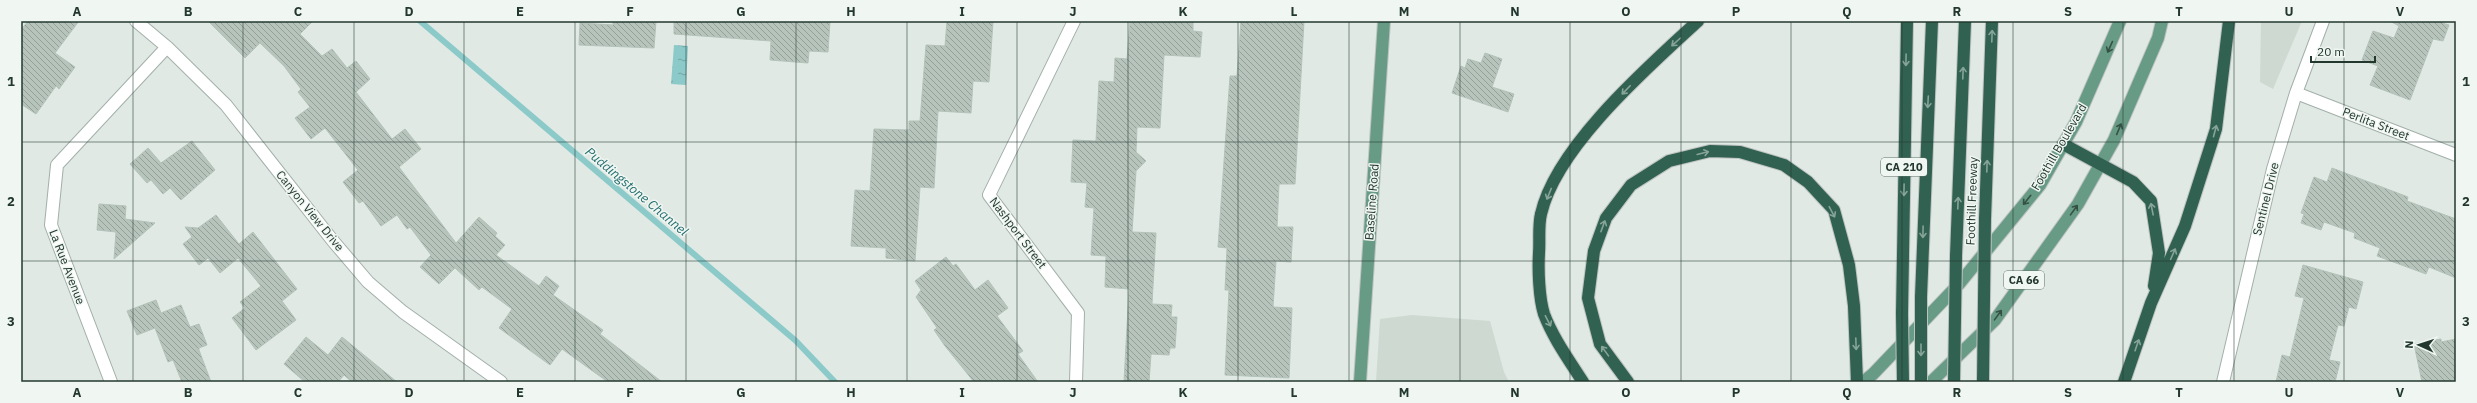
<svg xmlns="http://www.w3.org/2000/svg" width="2477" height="403" viewBox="0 0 2477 403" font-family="'IBM Plex Sans',sans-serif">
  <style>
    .built { fill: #ced9d2 }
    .water { fill: url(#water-ripples) }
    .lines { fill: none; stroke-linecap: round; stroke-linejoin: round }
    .stream { stroke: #8ccac9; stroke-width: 6 }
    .building { fill: url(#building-back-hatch); stroke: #b3c2ba }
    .minor-casing { stroke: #a3b0aa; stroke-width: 14 }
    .primary-casing { stroke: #bdc3c1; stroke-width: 14 }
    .motorway-casing { stroke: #bdc3c1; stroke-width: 14 }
    .minor { stroke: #fff; stroke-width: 12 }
    .primary { stroke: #689b86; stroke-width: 12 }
    .motorway { stroke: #316150; stroke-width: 12 }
    .motorway-bridge-casing { stroke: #bdc3c1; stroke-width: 14; stroke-linecap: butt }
    .motorway-bridge { stroke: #316150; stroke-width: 12 }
    .oneway { stroke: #87a499 }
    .oneway2 { stroke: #345145 }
    .grid { fill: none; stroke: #22382f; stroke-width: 1; stroke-opacity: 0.55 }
    .labels { text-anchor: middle; stroke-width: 3; stroke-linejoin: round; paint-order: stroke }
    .shield { fill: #f0f6f2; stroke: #60716a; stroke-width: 1 }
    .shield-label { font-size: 11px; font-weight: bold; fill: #22382f }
    .street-label { font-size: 12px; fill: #22382f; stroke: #f0f6f2 }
    .water-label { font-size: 13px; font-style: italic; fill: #226d6e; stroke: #f0f6f2 }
    .neatline { fill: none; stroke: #22382f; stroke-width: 1.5 }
    .grid-label { font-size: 13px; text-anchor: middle; font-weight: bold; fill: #22382f }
  </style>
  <defs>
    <pattern id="water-ripples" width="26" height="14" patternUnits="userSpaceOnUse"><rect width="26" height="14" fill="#8ccac9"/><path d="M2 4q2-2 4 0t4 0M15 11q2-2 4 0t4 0" fill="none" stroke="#72a5a4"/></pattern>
    <pattern id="building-back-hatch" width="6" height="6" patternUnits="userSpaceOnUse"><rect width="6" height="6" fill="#b6c4bc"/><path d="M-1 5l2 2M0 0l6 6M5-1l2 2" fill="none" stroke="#94a099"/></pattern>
  </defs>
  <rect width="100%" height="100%" fill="#e0e9e4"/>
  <path class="built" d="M2261,21H2302L2273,89L2260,82Z
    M1412,315L1490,321L1504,372L1509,382H1376L1380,319Z"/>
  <path class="water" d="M674,45L688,46L686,85L671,84Z"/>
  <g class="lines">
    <path class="stream" d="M420,21L796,341L835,382"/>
  </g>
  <path class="building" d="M28,21H79L55,53L75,67L59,89L56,86L36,114L21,104V30Z
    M208,21H313L300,34L322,56L332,49L347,68L356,61L370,79L356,92L392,139L405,129L421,149L399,167L456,243L479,217L497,233L495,236L505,245L496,255L539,286L546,276L559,286L553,295L603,330L600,334L662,382H608L562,349L550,365L499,328L512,309L482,287L479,290L455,268L439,284L420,267L431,255L410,227L407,229L397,215L381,226L363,201L359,203L343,182L358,170L325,128L311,139L295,118L310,107L298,92L301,89L284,66L260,43L245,58Z
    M613,21H656L654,48L579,45L580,23L613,25Z
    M674,21H830L828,52L809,51L808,63L770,60L771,41L674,34Z
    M947,21H993L989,82L973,81L971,113L938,111L934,188L920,187L915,261L886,258V248L851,246L855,190L870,191L874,129L909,130V121H920L926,45L945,46Z
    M1130,21H1193V31L1202,32L1200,57L1164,55L1160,128L1137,127L1136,152L1146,161L1136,171L1132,232L1156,233L1152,304L1172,305L1171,317H1177L1175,348H1170L1169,355L1151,354L1149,382H1124L1129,289L1105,287L1106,256L1091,255L1094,208L1085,207L1087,183L1071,182L1073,140L1096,141L1099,81L1114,82L1115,58L1127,59Z
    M1241,21H1304L1295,184H1279L1277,227H1293L1291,262L1276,261L1273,307L1292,308L1289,378L1225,375L1229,290H1225L1227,248L1218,247L1230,76H1237Z
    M2390,21H2443L2442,23L2449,25L2443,41L2433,39L2410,100L2370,85L2378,66L2362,60L2373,31L2394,38L2399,26Z
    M1485,53L1502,59L1492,87L1514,94L1508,112L1452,93L1461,66L1465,68L1468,59L1481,63Z
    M192,141L215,170L181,200L170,188L163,194L151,180L147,183L130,164L148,148L161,163Z
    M2332,168L2408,197L2407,201L2456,219V278L2429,267L2426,274L2377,256L2380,248L2354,238L2355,233L2324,222L2321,230L2301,223L2304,214L2301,213L2314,177L2327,182Z
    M99,204L126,206L125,219L155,223L114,259L116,232L97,230Z
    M216,215L239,244L253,232L297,289L282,301L296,320L256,350L232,318L245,308L240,302L261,286L238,258L220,273L208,258L199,265L183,244L192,237L185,227L198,228Z
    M946,257L953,266L956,264L975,290L988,280L1008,308L997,316L1023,351L1018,354L1038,382H974L945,346L934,330L937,328L916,297L921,290L915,281Z
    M2303,265L2363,282L2356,309L2349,307L2344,326L2338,325L2329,360L2340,362L2335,382H2276L2282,355L2290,357L2300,315L2304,298L2295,296Z
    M156,300L161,313L181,305L190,327L199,324L207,345L199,348V350L211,382H182L173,360L168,362L155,328L137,335L127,311Z
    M306,337L328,355L342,337L397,382H352L344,375L338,382H305L284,364Z
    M2441,339V342L2456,339V382H2422L2414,344Z"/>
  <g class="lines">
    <defs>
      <path id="minor" d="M136,21L167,47L226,105L333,241L368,282L403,312L501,382
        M1074,21L989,195L1078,313L1076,382
        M2296,93L2456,155
        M111,382L51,225L57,165L167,47
        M2223,382L2273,169L2296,93L2323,21"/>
      <path id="primary" d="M1360,382L1384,21
        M1863,382L1873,374L1959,284L2040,185L2076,122L2120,21
        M1931,382L1995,320L2078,204L2114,140L2158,38L2162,21"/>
      <path id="motorway" d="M2063,144L2133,182L2151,201L2159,253L2154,286
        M1985,219L1992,21
        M1956,256L1965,21
        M1921,297L1932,21
        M1902,314L1907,21
        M1583,382C1569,360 1553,338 1544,314C1539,298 1538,270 1539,253C1540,241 1538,226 1541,214C1556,147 1648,67 1698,21
        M1628,382L1600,344L1588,298L1594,251L1606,218L1631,185L1669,161L1710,151L1740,152L1784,165L1808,182L1834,210L1849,265L1854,306L1857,382
        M2124,382L2151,303L2185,226L2216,129L2229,21"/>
    </defs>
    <use href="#minor" class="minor-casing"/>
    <use href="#primary" class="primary-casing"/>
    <use href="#motorway" class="motorway-casing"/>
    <use href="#minor" class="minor"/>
    <use href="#primary" class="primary"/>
    <use href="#motorway" class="motorway"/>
    <defs>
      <path id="motorway-bridge" d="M1902,314L1903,382
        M1921,382V297
        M1954,382L1956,256
        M1983,382L1985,219"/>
    </defs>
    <use href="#motorway-bridge" class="motorway-bridge-casing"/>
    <use href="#motorway-bridge" class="motorway-bridge"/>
  </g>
  <defs><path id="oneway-shaft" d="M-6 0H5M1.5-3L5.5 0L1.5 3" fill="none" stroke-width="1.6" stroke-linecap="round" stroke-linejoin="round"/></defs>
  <g class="oneway">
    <use href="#oneway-shaft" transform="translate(1992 36) rotate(-88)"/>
    <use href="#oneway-shaft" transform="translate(1676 42) rotate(138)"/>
    <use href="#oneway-shaft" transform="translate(1906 60) rotate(91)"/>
    <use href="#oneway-shaft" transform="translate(1963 73) rotate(-88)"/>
    <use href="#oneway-shaft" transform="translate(1626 90) rotate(134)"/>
    <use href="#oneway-shaft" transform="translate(1928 102) rotate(93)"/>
    <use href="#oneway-shaft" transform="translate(2215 131) rotate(-75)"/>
    <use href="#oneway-shaft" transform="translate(1703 153) rotate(-14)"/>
    <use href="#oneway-shaft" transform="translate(1987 166) rotate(-88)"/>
    <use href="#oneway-shaft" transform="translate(1904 190) rotate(91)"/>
    <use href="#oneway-shaft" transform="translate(1549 194) rotate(112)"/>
    <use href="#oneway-shaft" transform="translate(1958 203) rotate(-88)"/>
    <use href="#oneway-shaft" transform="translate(2152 209) rotate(-101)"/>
    <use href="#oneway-shaft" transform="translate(1832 212) rotate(62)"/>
    <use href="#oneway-shaft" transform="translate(1603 226) rotate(-70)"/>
    <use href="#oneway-shaft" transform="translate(1923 232) rotate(91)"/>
    <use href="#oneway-shaft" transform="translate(2173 254) rotate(-66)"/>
    <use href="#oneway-shaft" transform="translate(1548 321) rotate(63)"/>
    <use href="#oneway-shaft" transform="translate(1856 344) rotate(88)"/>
    <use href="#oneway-shaft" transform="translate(2137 345) rotate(-71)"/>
    <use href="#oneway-shaft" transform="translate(1921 350) rotate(90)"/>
    <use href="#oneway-shaft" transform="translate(1605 351) rotate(-126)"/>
  </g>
  <g class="oneway2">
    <use href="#oneway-shaft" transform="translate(2110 47) rotate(114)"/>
    <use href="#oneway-shaft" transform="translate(2119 129) rotate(-67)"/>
    <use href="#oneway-shaft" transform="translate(2027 200) rotate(129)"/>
    <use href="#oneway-shaft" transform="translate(2074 210) rotate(-54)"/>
    <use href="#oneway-shaft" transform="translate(1998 315) rotate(-54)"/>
  </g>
  <path class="grid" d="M133,21V382M243,21V382M354,21V382M464,21V382M575,21V382M686,21V382M796,21V382M907,21V382M1017,21V382M1128,21V382M1238,21V382M1349,21V382M1460,21V382M1570,21V382M1681,21V382M1791,21V382M1902,21V382M2013,21V382M2123,21V382M2234,21V382M2344,21V382M21,142H2456M21,261H2456"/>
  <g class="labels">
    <g class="shield">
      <rect x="1881" y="158" width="46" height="18" rx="3"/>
      <rect x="2004" y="271" width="40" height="18" rx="3"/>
    </g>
    <g class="shield-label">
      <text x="1904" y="171">CA 210</text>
      <text x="2024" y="284">CA 66</text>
    </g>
    <g class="street-label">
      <text transform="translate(2376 124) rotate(21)" y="4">Perlita Street</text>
      <text transform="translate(2059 147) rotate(-60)" y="4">Foothill Boulevard</text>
      <text transform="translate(2266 199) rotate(-76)" y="4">Sentinel Drive</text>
      <text transform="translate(1972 201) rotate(-88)" y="4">Foothill Freeway</text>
      <text transform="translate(1372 202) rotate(-86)" y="4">Baseline Road</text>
      <text transform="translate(310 211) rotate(51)" y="4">Canyon View Drive</text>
      <text transform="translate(1018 233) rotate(53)" y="4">Nashport Street</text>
      <text transform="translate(67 267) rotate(69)" y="4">La Rue Avenue</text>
    </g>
    <g class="water-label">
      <text transform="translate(637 191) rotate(40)" y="5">Puddingstone Channel</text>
    </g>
  </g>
  <rect width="2477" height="403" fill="none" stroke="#f0f6f2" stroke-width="44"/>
  <g transform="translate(2419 345) rotate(273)" stroke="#f0f6f2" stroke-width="3" paint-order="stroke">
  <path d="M0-3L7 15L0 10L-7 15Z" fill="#22382f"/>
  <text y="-6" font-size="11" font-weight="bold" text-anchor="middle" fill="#22382f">N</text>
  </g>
  <path d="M2311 56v6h64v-6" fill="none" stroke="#22382f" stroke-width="2"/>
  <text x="2317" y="56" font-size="12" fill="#22382f" stroke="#f0f6f2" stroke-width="3" paint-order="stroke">20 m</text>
  <rect x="22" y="22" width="2433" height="359" class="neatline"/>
  <g class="grid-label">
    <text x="77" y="16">A</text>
    <text x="188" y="16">B</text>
    <text x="298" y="16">C</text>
    <text x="409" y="16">D</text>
    <text x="520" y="16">E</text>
    <text x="630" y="16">F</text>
    <text x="741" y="16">G</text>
    <text x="851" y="16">H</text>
    <text x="962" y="16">I</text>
    <text x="1073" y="16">J</text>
    <text x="1183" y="16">K</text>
    <text x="1294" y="16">L</text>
    <text x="1404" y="16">M</text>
    <text x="1515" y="16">N</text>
    <text x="1626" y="16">O</text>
    <text x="1736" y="16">P</text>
    <text x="1847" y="16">Q</text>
    <text x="1957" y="16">R</text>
    <text x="2068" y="16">S</text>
    <text x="2179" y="16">T</text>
    <text x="2289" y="16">U</text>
    <text x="2400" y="16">V</text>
    <text x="11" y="86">1</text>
    <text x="2466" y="86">1</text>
    <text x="11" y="206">2</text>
    <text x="2466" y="206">2</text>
    <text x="11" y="326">3</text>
    <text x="2466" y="326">3</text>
    <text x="77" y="397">A</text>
    <text x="188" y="397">B</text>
    <text x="298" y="397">C</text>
    <text x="409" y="397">D</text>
    <text x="520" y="397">E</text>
    <text x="630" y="397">F</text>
    <text x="741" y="397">G</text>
    <text x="851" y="397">H</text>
    <text x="962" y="397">I</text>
    <text x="1073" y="397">J</text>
    <text x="1183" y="397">K</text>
    <text x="1294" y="397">L</text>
    <text x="1404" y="397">M</text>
    <text x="1515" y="397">N</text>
    <text x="1626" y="397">O</text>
    <text x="1736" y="397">P</text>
    <text x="1847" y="397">Q</text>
    <text x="1957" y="397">R</text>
    <text x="2068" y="397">S</text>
    <text x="2179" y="397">T</text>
    <text x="2289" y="397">U</text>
    <text x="2400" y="397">V</text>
  </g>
</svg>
